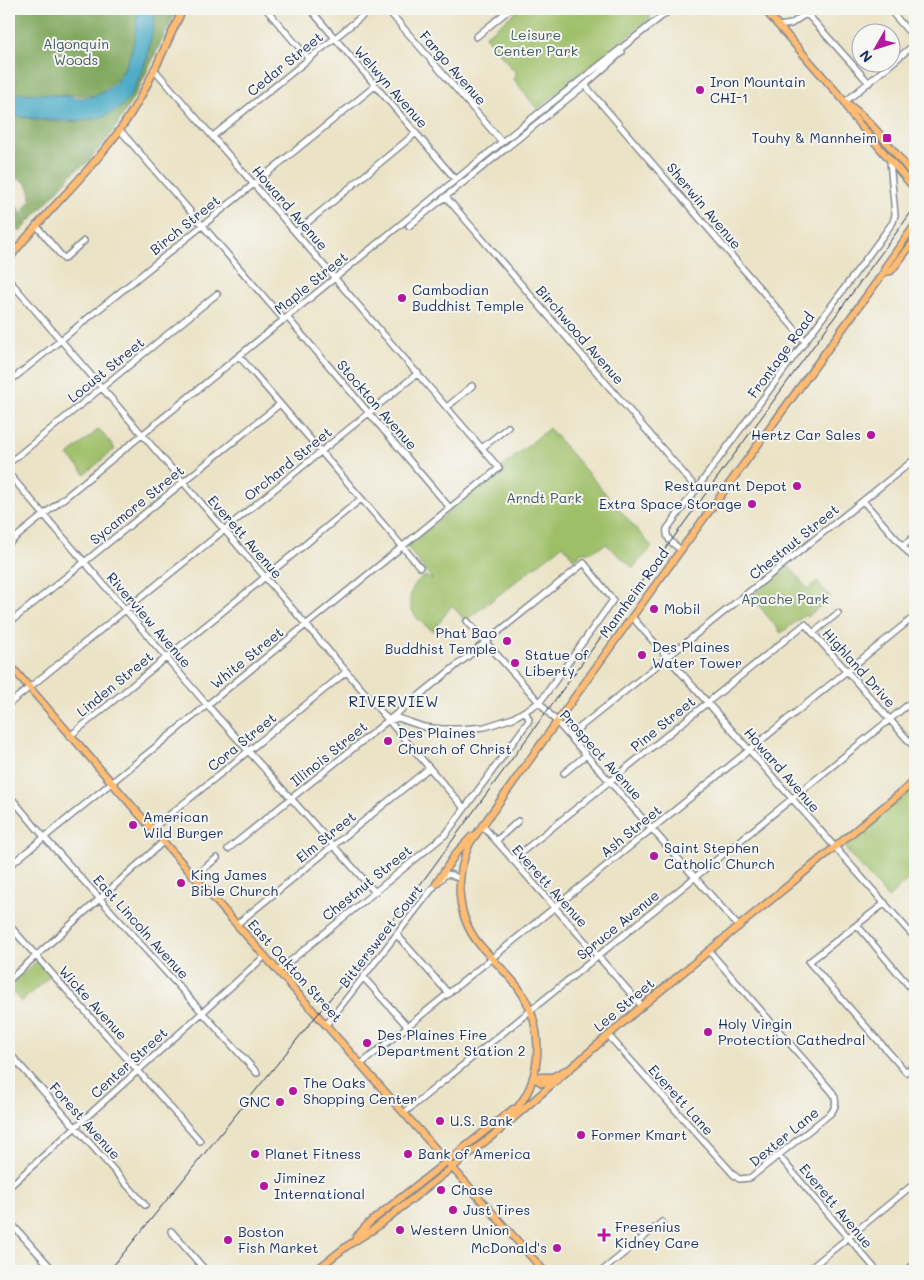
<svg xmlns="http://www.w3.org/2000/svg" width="924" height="1280" viewBox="0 0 924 1280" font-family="Mali,sans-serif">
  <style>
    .green { fill: #9ebf68; stroke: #5c7763 }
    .forest { fill: #7ea65c; stroke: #4c6a5d }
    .water { fill: #45a9c5; stroke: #306c92 }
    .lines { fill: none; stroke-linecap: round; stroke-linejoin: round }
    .minor-casing { stroke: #838992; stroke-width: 8 }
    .major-casing { stroke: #838992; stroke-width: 9 }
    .minor { stroke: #fff; stroke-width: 5 }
    .major { stroke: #ffbb71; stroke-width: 6 }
    .rail { stroke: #1b2f5e; stroke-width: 1 }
    .poi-dot { fill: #b5179e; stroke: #f6f6f2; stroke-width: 2 }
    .labels { text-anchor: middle; stroke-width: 4; stroke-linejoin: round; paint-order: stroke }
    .park-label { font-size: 14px; fill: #425a61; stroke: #f6f6f2 }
    .street-label { font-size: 14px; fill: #1b2f5e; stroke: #f6f6f2 }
    .poi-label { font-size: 14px; fill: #1b2f5e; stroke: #f6f6f2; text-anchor: start }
    .neighbourhood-label { font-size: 15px; letter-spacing: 1px; fill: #1b2f5e; stroke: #f6f6f2 }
  </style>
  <rect width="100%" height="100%" fill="#f6f6f2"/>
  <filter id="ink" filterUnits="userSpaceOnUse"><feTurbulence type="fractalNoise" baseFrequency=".02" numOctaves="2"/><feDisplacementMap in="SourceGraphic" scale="10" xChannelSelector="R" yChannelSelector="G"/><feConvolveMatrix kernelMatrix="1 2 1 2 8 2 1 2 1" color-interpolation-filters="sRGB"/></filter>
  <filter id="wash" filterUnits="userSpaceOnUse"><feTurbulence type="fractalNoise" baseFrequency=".0096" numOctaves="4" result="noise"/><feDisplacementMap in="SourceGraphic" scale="20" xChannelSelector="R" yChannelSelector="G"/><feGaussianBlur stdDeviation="1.12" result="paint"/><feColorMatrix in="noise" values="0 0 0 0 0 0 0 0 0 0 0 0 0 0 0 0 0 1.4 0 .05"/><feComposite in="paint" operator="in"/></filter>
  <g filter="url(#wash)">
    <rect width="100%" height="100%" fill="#ebe3c6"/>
    <path class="green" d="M520,9H644L651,18L537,109L513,78L516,73L485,36Z
      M549,428L652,547L633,568L606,544L591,552H582L575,560L563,545L465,621L452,605L433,631C428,627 421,623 417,618C405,604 409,585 425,576L433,580L407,547Z
      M99,429L115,449L85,474L68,455Z
      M789,566L808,589L817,581L831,598L807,617L805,615L781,633L751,596Z
      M915,788V873L888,898L846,850V845Z
      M37,961L50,976L21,1002L9,988V986Z"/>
    <path class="forest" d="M9,9H138C136,45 129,80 94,96L16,94L9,87Z
      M155,9H177L138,90L112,133L87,163L76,170L30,221C25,218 24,214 24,208L30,201C33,187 24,176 9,179V115C28,117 51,123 70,122C86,121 114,114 124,103C146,79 152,40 155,9Z
      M18,207L28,224L20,232L10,220L13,212Z"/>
    <path class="water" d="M138,9H155L153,29L147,56L149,59H146C140,74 135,92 124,104C98,130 41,119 9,115V93C20,94 32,93 43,94C57,95 81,100 94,96C129,86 136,40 138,9Z"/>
  </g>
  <g filter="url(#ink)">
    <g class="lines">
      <defs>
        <path id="minor" d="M266,9L309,59
          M310,9L456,180
          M387,9L502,142
          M889,9L915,39
          M779,26L791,24L804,15L809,16L869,83
          M476,37L510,9
          M585,85L805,341
          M845,102L915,44
          M120,130L284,320
          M213,136L371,9
          M446,197L697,489
          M36,225L64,259L84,241
          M409,226L585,85L622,52
          M296,232L416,133
          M9,280L464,808
          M287,317L450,508
          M239,356L420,567
          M9,382L375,86
          M447,407L472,386
          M482,448L508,427
          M9,463L217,294
          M9,474L207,705L375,892
          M863,501L915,560
          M9,543L502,142L671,9
          M903,546L915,536
          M681,550C674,544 665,540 667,529L893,222L895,215L890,161
          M632,617L915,938
          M467,621L739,927
          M9,623L280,404
          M813,633L838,613
          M9,704L418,373
          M70,736L361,499
          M569,736L915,459
          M564,773L586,755
          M9,795L44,837L257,1073
          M482,825L642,1006
          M152,829L346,672
          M496,841L518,821
          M228,849L584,563L613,600L540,702L513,718L485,727L461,729H442L424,727L398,718L388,721
          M512,860L805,624L915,748
          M9,866L499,468L154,69
          M194,876L217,858
          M885,903L809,962L906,1072L915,1064
          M237,924L429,768
          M9,925L200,1141
          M857,925L915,993
          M397,935L449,994
          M278,971L446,834L528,722L529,719L525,711
          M364,978L408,1027
          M9,980L163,842
          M326,1025L436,884L446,874L452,875L460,879
          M608,1035L734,1175L739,1179L750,1178L831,1113C836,1107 837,1100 833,1093L709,951
          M9,1053L145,1205
          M361,1064L915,616
          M404,1113L915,699
          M779,1156L877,1271
          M9,1187L265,956
          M9,1221L54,1271
          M171,1231L206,1271
          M602,1271L662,1222
          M807,1271L915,1183
          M906,1271L915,1264"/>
        <path id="major" d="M764,9L845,102C871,119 895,154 915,177
          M846,104L850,113L915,189
          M9,259C43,214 86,177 119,131C146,94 163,50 183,9
          M884,272L891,271L915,240
          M9,664L152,829L544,1271
          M436,884L456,853L472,836
          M533,1077H552L566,1070
          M533,1077L542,1083L557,1081
          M510,1121L642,1006L915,781
          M499,1131C510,1116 525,1101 531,1084C543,1051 538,1014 517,986C505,971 491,958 479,944C455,914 455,876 470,843L632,617L884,272L885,267L915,225
          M356,1237L369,1223L513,1109
          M315,1271L347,1246L374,1229L501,1129"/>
      </defs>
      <use href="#minor" class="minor-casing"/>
      <use href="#major" class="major-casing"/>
      <use href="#minor" class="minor"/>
      <use href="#major" class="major"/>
      <path class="rail" d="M109,1271L373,946L425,878L915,207"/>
    </g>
  </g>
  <g class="poi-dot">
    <circle cx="700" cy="90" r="5"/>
    <rect x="882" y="133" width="10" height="10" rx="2.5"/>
    <circle cx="402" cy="298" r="5"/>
    <circle cx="871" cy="435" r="5"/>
    <circle cx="797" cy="486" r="5"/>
    <circle cx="752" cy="504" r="5"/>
    <circle cx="654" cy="609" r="5"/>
    <circle cx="507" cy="641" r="5"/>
    <circle cx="642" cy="655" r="5"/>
    <circle cx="515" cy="663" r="5"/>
    <circle cx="388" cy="741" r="5"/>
    <circle cx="133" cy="825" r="5"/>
    <circle cx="654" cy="856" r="5"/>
    <circle cx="181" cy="883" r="5"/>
    <circle cx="708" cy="1032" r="5"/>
    <circle cx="367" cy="1043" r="5"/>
    <circle cx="293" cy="1091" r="5"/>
    <circle cx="280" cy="1102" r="5"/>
    <circle cx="440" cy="1121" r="5"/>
    <circle cx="581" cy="1135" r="5"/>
    <circle cx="255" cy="1154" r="5"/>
    <circle cx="408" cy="1154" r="5"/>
    <circle cx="264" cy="1186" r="5"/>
    <circle cx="441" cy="1190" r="5"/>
    <circle cx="453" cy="1210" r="5"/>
    <circle cx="400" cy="1230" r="5"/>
    <path d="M601.5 1227.5h5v5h5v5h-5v5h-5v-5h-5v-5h5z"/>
    <circle cx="228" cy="1240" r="5"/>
    <circle cx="557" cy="1248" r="5"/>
  </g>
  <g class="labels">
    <g class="park-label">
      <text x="536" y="40">Leisure<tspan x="536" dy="16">Center Park</tspan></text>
      <text x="76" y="49">Algonquin<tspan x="76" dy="16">Woods</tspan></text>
      <text x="544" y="503">Arndt Park</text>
      <text x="785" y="604">Apache Park</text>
    </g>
    <g class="street-label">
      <text transform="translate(285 64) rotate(-39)" y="5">Cedar Street</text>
      <text transform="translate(453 68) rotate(49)" y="5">Fargo Avenue</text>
      <text transform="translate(391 87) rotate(49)" y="5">Welwyn Avenue</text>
      <text transform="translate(704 206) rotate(50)" y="5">Sherwin Avenue</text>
      <text transform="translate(290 208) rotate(49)" y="5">Howard Avenue</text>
      <text transform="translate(185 225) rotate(-39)" y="5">Birch Street</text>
      <text transform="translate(311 283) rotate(-39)" y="5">Maple Street</text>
      <text transform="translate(580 335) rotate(49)" y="5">Birchwood Avenue</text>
      <text transform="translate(781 355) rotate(-54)" y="5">Frontage Road</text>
      <text transform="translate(106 370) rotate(-39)" y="5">Locust Street</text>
      <text transform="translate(377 405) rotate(49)" y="5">Stockton Avenue</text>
      <text transform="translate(288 464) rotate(-39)" y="5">Orchard Street</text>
      <text transform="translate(137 505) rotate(-39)" y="5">Sycamore Street</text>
      <text transform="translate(245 537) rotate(49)" y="5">Everett Avenue</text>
      <text transform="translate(794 542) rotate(-39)" y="5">Chestnut Street</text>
      <text transform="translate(634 593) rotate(-54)" y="5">Mannheim Road</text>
      <text transform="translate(149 620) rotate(49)" y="5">Riverview Avenue</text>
      <text transform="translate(247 658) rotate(-39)" y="5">White Street</text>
      <text transform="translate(859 668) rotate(48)" y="5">Highland Drive</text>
      <text transform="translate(115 684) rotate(-39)" y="5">Linden Street</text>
      <text transform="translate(663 724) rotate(-39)" y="5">Pine Street</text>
      <text transform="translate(242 742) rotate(-39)" y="5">Cora Street</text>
      <text transform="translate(329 754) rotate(-39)" y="5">Illinois Street</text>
      <text transform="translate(601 755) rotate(48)" y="5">Prospect Avenue</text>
      <text transform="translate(782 770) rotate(49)" y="5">Howard Avenue</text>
      <text transform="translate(631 831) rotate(-39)" y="5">Ash Street</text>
      <text transform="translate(326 837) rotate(-39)" y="5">Elm Street</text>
      <text transform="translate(367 883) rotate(-39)" y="5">Chestnut Street</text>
      <text transform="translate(550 886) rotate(48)" y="5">Everett Avenue</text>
      <text transform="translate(618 925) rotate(-39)" y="5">Spruce Avenue</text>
      <text transform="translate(141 927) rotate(48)" y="5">East Lincoln Avenue</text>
      <text transform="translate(381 936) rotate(-52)" y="5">Bittersweet Court</text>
      <text transform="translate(295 971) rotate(48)" y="5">East Oakton Street</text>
      <text transform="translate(93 1003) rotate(48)" y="5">Wicke Avenue</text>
      <text transform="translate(624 1005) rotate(-40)" y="5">Lee Street</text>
      <text transform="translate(129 1063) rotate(-42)" y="5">Center Street</text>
      <text transform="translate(681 1100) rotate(48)" y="5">Everett Lane</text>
      <text transform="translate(85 1121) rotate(48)" y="5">Forest Avenue</text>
      <text transform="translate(784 1137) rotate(-39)" y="5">Dexter Lane</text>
      <text transform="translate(836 1206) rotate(50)" y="5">Everett Avenue</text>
    </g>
    <g class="poi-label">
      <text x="710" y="87">Iron Mountain<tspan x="710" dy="16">CHI-1</tspan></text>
      <text x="877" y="143" text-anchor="end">Touhy &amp; Mannheim</text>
      <text x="412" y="295">Cambodian<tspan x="412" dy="16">Buddhist Temple</tspan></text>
      <text x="861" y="440" text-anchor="end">Hertz Car Sales</text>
      <text x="787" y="491" text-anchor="end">Restaurant Depot</text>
      <text x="742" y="509" text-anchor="end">Extra Space Storage</text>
      <text x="664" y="614">Mobil</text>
      <text x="497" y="638" text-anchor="end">Phat Bao<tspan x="497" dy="16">Buddhist Temple</tspan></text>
      <text x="652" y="652">Des Plaines<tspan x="652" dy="16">Water Tower</tspan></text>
      <text x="525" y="660">Statue of<tspan x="525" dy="16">Liberty</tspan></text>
      <text x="398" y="738">Des Plaines<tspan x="398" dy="16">Church of Christ</tspan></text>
      <text x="143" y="822">American<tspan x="143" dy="16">Wild Burger</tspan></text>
      <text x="664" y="853">Saint Stephen<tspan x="664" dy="16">Catholic Church</tspan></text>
      <text x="191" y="880">King James<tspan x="191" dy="16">Bible Church</tspan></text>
      <text x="718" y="1029">Holy Virgin<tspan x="718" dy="16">Protection Cathedral</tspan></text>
      <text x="377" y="1040">Des Plaines Fire<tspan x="377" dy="16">Department Station 2</tspan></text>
      <text x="303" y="1088">The Oaks<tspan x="303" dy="16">Shopping Center</tspan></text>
      <text x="270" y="1107" text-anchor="end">GNC</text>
      <text x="450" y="1126">U.S. Bank</text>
      <text x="591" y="1140">Former Kmart</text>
      <text x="265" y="1159">Planet Fitness</text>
      <text x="418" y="1159">Bank of America</text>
      <text x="274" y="1183">Jiminez<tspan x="274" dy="16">International</tspan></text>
      <text x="451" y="1195">Chase</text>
      <text x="463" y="1215">Just Tires</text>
      <text x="615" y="1232">Fresenius<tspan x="615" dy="16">Kidney Care</tspan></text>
      <text x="410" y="1235">Western Union</text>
      <text x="238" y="1237">Boston<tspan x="238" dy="16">Fish Market</tspan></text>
      <text x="547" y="1253" text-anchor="end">McDonald's</text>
    </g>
    <g class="neighbourhood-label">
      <text x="394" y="707">RIVERVIEW</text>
    </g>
  </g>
  <rect width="924" height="1280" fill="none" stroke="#f6f6f2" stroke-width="30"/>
  <g transform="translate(876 48) rotate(231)"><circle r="24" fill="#f6f6f2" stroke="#9ea6b7"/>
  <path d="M0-4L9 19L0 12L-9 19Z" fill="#b5179e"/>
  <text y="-8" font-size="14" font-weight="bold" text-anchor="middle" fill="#1b2f5e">N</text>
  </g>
</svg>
